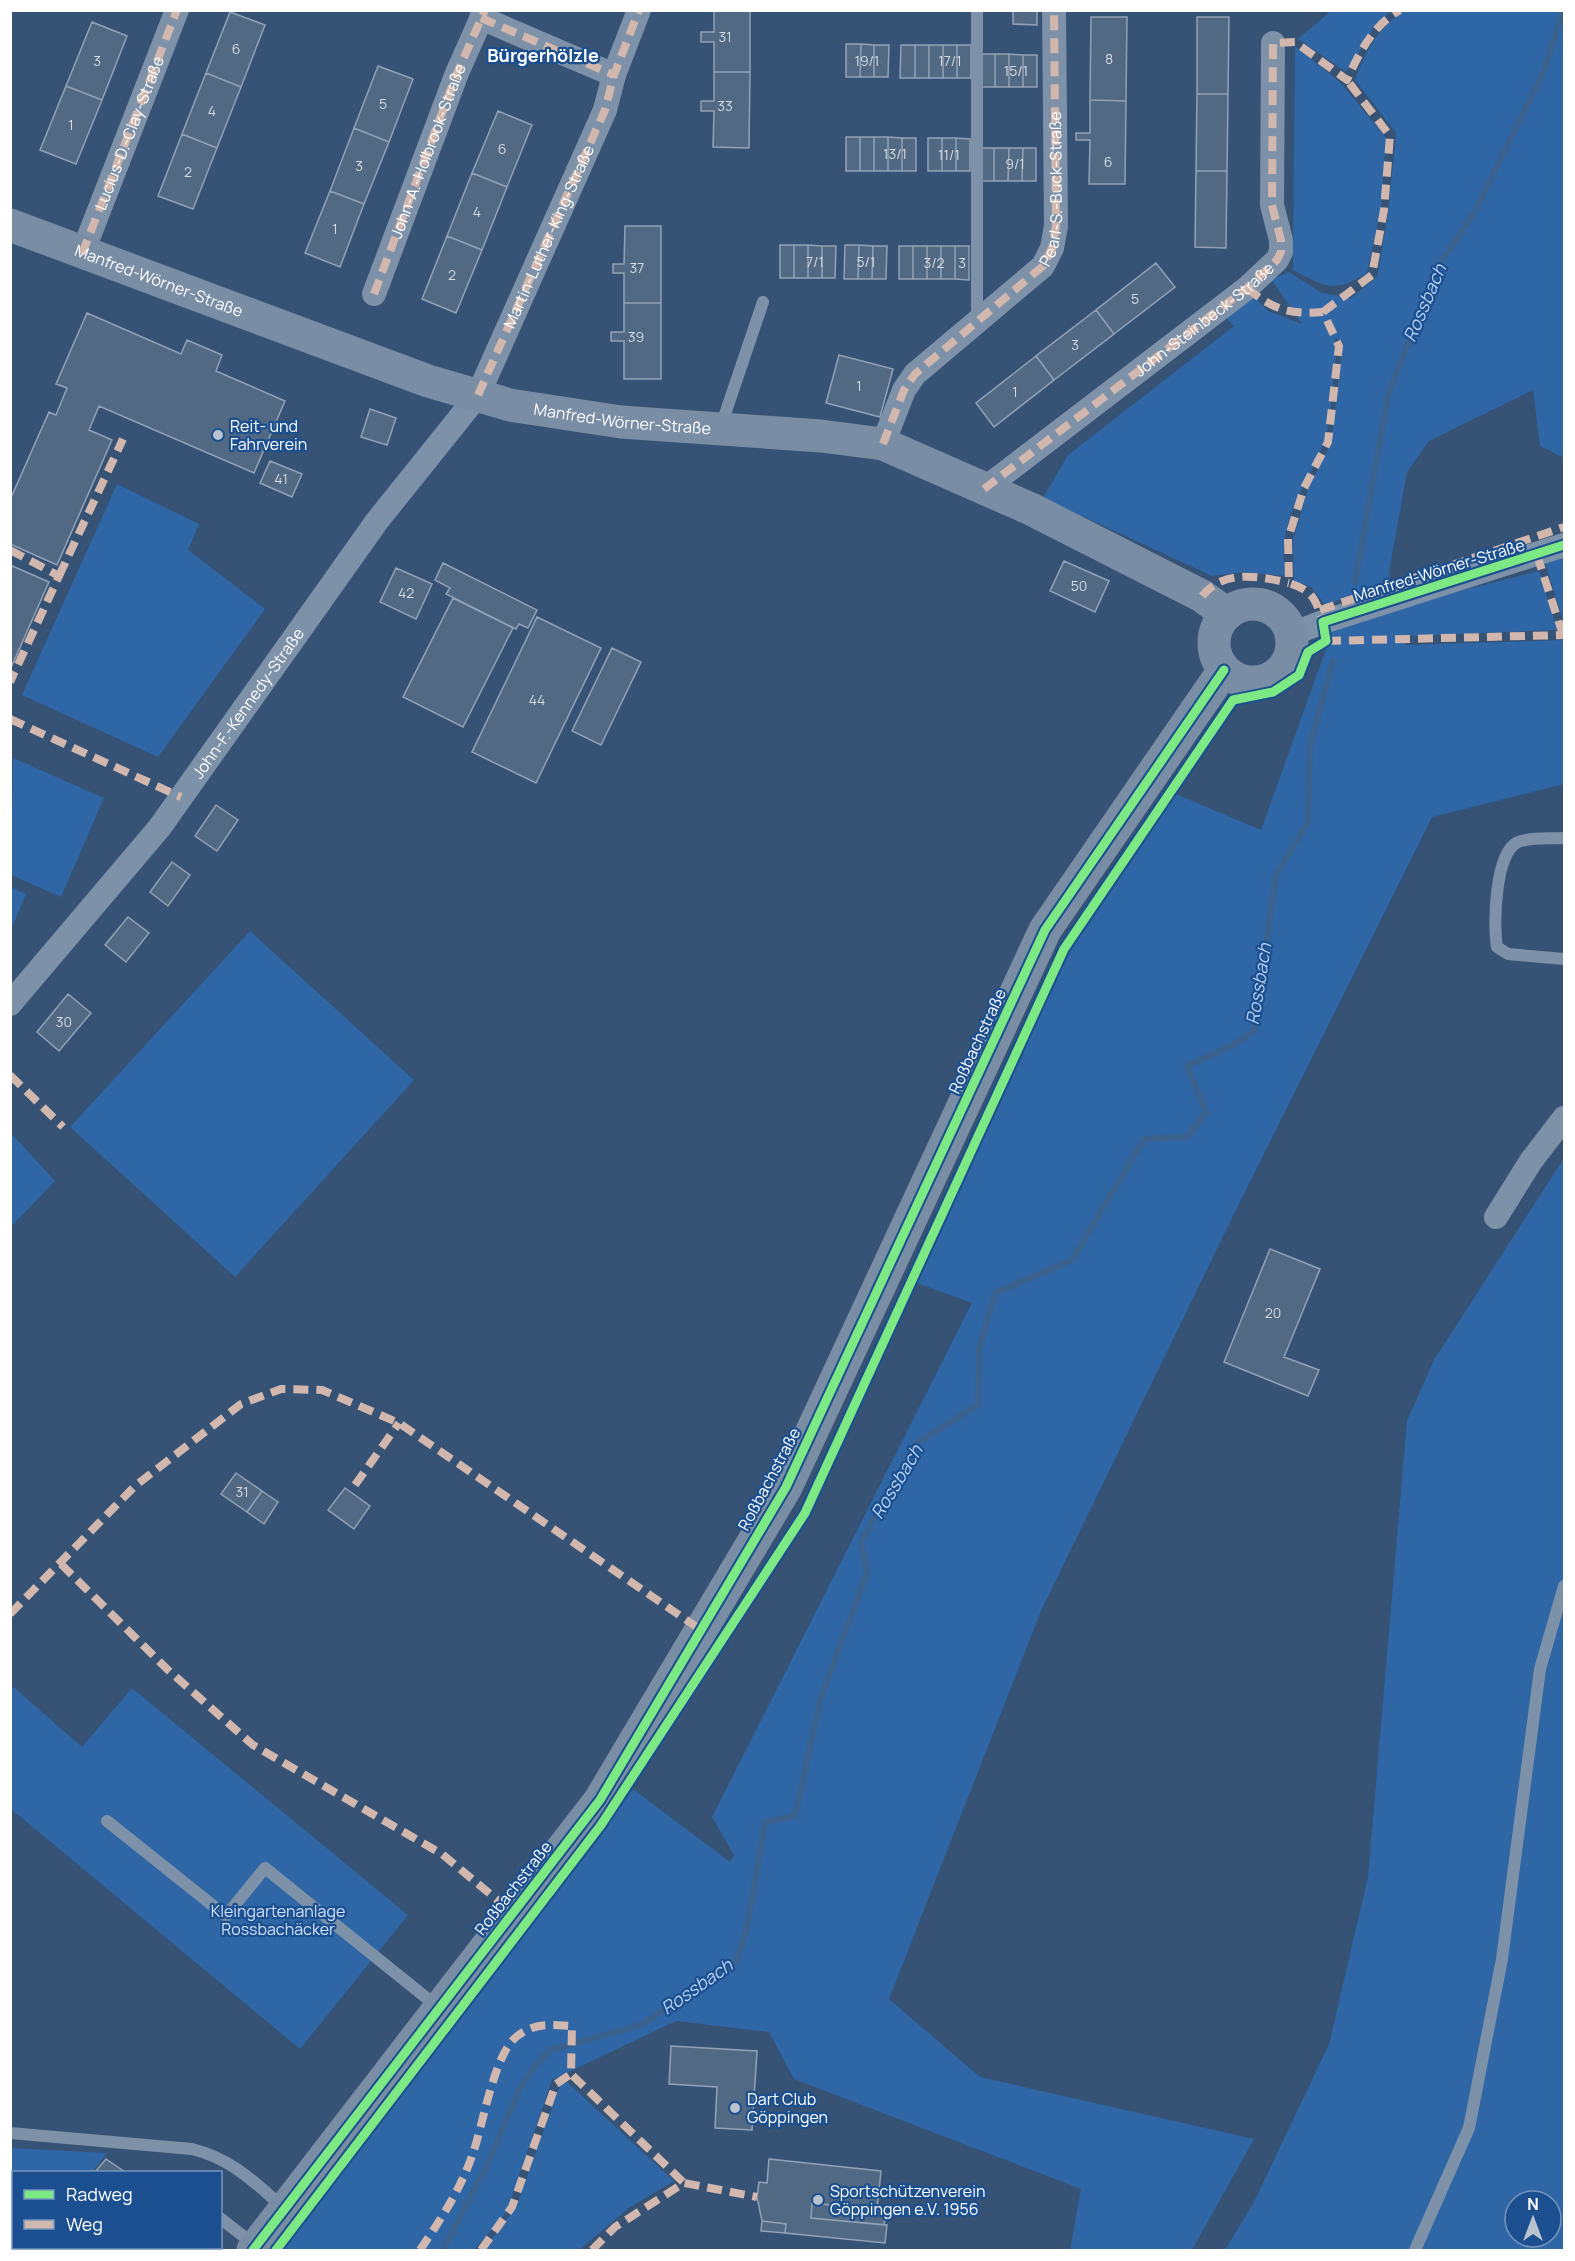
<svg xmlns="http://www.w3.org/2000/svg" width="1575" height="2261" viewBox="0 0 1575 2261" font-family="Manrope,sans-serif">
  <style>
    .green { fill: #2f66a5; fill-rule: evenodd }
    .lines { fill: none; stroke-linecap: round; stroke-linejoin: round }
    .stream { stroke: #3b618d; stroke-width: 6 }
    .building { fill: #526984; stroke: #92a2b6; stroke-width: 1.5 }
    .lane { stroke: #7d92a8; stroke-width: 12 }
    .street { stroke: #7d92a8; stroke-width: 24 }
    .secondary { stroke: #798da4; stroke-width: 33 }
    .quiet { stroke: #d1b7ad; stroke-width: 8; stroke-dasharray: 15 8; stroke-linecap: butt }
    .cycleway-casing { stroke: #1b4f8f; stroke-width: 13 }
    .cycleway { stroke: #7ce984; stroke-width: 9 }
    .poi-dot { fill: #b9c2ce; stroke: #1b4f8f; stroke-width: 2 }
    .labels { text-anchor: middle; stroke-width: 4.5; stroke-linejoin: round; paint-order: stroke }
    .number-label { font-size: 14px; fill: #d4dae0 }
    .street-label { font-size: 16px; fill: #fff; stroke: #1b4f8f }
    .poi-label { font-size: 16px; fill: #fff; stroke: #1b4f8f; text-anchor: start }
    .park-label { font-size: 16px; fill: #cfe3fa; stroke: #1b4f8f }
    .neighbourhood-label { font-size: 18px; font-weight: bold; fill: #fff; stroke: #1b4f8f }
    .water-label { font-size: 18px; font-style: italic; fill: #b5d3f5; stroke: #1b4f8f }
  </style>
  <rect width="100%" height="100%" fill="#365274"/>
  <path class="green" d="M1406,10L1564,11V458L1540,446L1533,390L1429,441L1407,472L1389,572L1391,582L1325,605L1311,587L1294,581L1293,540L1308,489L1331,444L1343,341L1334,338L1337,346C1333,372 1332,420 1324,442C1305,493 1277,516 1285,576L1245,572L1212,576L1043,498L1068,455L1234,326L1224,316L1250,293L1268,311L1302,324L1271,279L1289,272L1322,293L1351,298L1377,277L1388,214L1396,133L1355,80C1365,52 1379,26 1406,10Z
    M1331,11H1391L1375,25L1350,68L1345,71L1298,39Z
    M1295,46L1341,83L1386,138L1381,207L1367,273C1332,294 1327,287 1293,270Z
    M117,484L199,524L188,550L265,609L158,757L22,695Z
    M1564,556V624L1545,562Z
    M1539,571L1557,630L1403,636L1405,645L1564,640V784L1432,817L1233,1216L1041,1611L889,1999L980,2077L1254,2139L1192,2250H1070L1081,2189L794,2079L769,2032L676,2021L552,2080L506,2213L474,2250H282L633,1789L730,1862L734,1855L712,1817L972,1303L912,1281L1064,949L1171,792L1261,830L1330,638L1328,628L1397,607Z
    M13,758L104,798L61,897L11,875Z
    M11,887L26,894L11,930Z
    M250,931L414,1080L235,1277L70,1127Z
    M11,1133L55,1181L11,1227Z
    M1564,1158V2250H1225L1254,2202L1329,2044L1368,1877L1407,1421L1434,1360ZM1515,2201H1551V2237H1515Z
    M10,1684L82,1747L132,1688L408,1915L300,2049L11,1809Z
    M567,2082L674,2181L630,2207L579,2250H484L517,2205L561,2083Z
    M11,2148L107,2153L92,2172H14V2248H53L51,2250H11Z"/>
  <g class="lines">
    <path class="stream" d="M1355,582L1388,396L1435,271L1475,211L1544,71L1563,10
      M443,2250L489,2161L520,2088L533,2068L550,2050L641,2025L736,1963L747,1927L765,1822L795,1816L821,1697L867,1573L861,1542L915,1444L978,1405L979,1349L995,1293L1072,1260L1144,1139L1187,1137L1206,1112L1187,1066L1235,1044L1254,1031L1276,874L1308,822L1310,745L1333,661"/>
  </g>
  <path class="building" d="M714,10H750V72H714V42H701V32H714Z
    M1013,10H1037V25L1013,24Z
    M230,12L265,25L241,87L206,73Z
    M1091,17H1127L1126,101L1090,100Z
    M1197,17H1229L1228,94H1197Z
    M92,22L127,36L102,100L66,86Z
    M846,44H861L860,77H846Z
    M861,44L874,45V77H860Z
    M874,45H889L888,77H874Z
    M901,45H915V78H900Z
    M915,45H929V78H915Z
    M929,45H943V78H929Z
    M943,45H957V78H943Z
    M957,45H971V78H957Z
    M982,54H995V87H981Z
    M995,54H1009V87H995Z
    M1009,54L1023,55V87H1009Z
    M1023,55H1037V87H1023Z
    M378,66L413,79L389,142L354,128Z
    M714,72H750L749,148L713,147L714,111H701V101H714Z
    M206,73L241,87L217,148L182,134Z
    M66,86L102,100L76,164L40,150Z
    M1197,94H1228L1227,171H1196Z
    M1090,100L1126,101L1125,184H1089L1090,140H1076V133H1090Z
    M498,111L532,125L507,187L472,173Z
    M354,128L389,142L364,204L330,191Z
    M182,134L217,148L193,209L158,196Z
    M846,137H860V171H846Z
    M860,137H874V171H860Z
    M874,137H888V171H874Z
    M888,137L902,138V171H888Z
    M902,138H916V171H902Z
    M928,138H942V171H928Z
    M942,138H956V171H942Z
    M956,138L970,139V171H956Z
    M980,148H994V181H980Z
    M994,148H1009L1008,181H994Z
    M1009,148H1023L1022,181H1008Z
    M1023,148H1036V181H1022Z
    M1196,171H1227L1226,248L1195,247Z
    M472,173L507,187L482,250L447,236Z
    M330,191L364,204L340,267L305,253Z
    M625,226H661V303H624V273H613V264H624Z
    M447,236L482,250L456,313L422,299Z
    M780,245H794V278H780Z
    M794,245H808V278H794Z
    M808,245L822,246V278H808Z
    M845,245H859L858,279H844Z
    M859,245L873,246L872,279H858Z
    M822,246H836L835,278H822Z
    M873,246H887L886,279H872Z
    M899,246H913V279H899Z
    M913,246H927V279H913Z
    M927,246H941V279H927Z
    M941,246H955V279H941Z
    M955,246H969V280L955,279Z
    M1156,263L1175,287L1114,334L1096,310Z
    M624,303H661V379H624V341H611V332H624Z
    M1096,310L1114,334L1054,380L1036,356Z
    M87,313L181,354L187,340L222,355L216,371L285,401L254,473L99,406L89,430L112,440L57,565L10,544V500L49,412L56,415L67,388L56,384Z
    M839,355L893,369L880,417L826,403Z
    M1036,356L1054,380L994,427L976,403Z
    M370,409L396,418L387,445L361,437Z
    M270,461L302,474L292,497L260,483Z
    M1064,561L1109,581L1095,612L1050,591Z
    M443,563L537,610L528,628L519,624L516,629L446,594L450,588L435,580Z
    M10,565L49,582L10,670Z
    M396,568L432,584L416,619L380,602Z
    M453,598L513,628L463,727L403,697Z
    M537,617L601,648L536,783L472,752Z
    M612,648L641,662L601,745L572,731Z
    M216,805L238,820L217,851L195,836Z
    M172,862L190,875L168,906L150,892Z
    M128,917L149,933L126,962L105,945Z
    M68,994L91,1013L59,1051L37,1032Z
    M1270,1249L1320,1269L1284,1357L1319,1370L1308,1396L1224,1362Z
    M236,1473L262,1491L247,1512L221,1494Z
    M345,1488L370,1506L354,1529L328,1510Z
    M262,1491L278,1502L264,1524L247,1512Z
    M671,2046L757,2051L752,2130L715,2128L717,2087L669,2084Z
    M106,2159L125,2172H95Z
    M769,2159L881,2171L877,2210L812,2203L811,2218L887,2225L885,2243L785,2233L786,2224L762,2221L757,2197L759,2182L767,2183Z
    M812,2203L886,2211L884,2225L811,2218Z
    M762,2221L786,2224L785,2233L761,2231Z"/>
  <g class="lines">
    <path class="lane" d="M977,321V10
      M721,426L763,302
      M1564,838C1551,839 1531,837 1518,842C1495,852 1493,924 1497,947L1508,954L1564,959
      M107,1821L226,1916L265,1868L439,2008
      M10,2133L192,2149C232,2159 253,2181 284,2208
      M220,2218L256,2246
      M107,2250L109,2248
      M1415,2250L1469,2128L1502,1959L1540,1669L1564,1586"/>
    <g class="street">
      <path d="M481,18L614,75"/>
      <path d="M82,254L177,10"/>
      <path id="s1" d="M374,294L457,73L485,10"/>
      <path d="M883,444L904,390L915,374L1043,266L1052,248L1056,226L1054,10"/>
      <path d="M984,489L1247,288L1277,260L1281,252V240L1272,205L1273,43"/>
      <path d="M1292,634L1323,622L1564,545"/>
      <path id="s2" d="M10,1004L160,827L377,521L478,395L605,110L614,75L639,10"/>
      <path d="M1496,1217L1531,1161L1564,1118"/>
    </g>
    <g class="secondary">
      <path id="s3" d="M10,225L428,381L510,405L621,422L821,436L883,444L1031,509L1202,596L1227,614"/>
      <circle cx="1253" cy="643" r="39"/>
      <path d="M253,2250L600,1800L786,1487L1045,930L1224,670"/>
    </g>
    <g class="quiet">
      <path d="M481,18L614,75"/>
      <path id="s4" d="M82,254L177,10"/>
      <path d="M1247,288C1272,309 1290,315 1323,312L1339,346L1328,442L1304,488L1288,539L1289,583C1314,591 1315,599 1323,622"/>
      <path d="M374,294L457,73L485,10"/>
      <path d="M1323,312L1372,275L1384,210L1390,136L1347,80"/>
      <path d="M478,395L605,110L614,75L639,10"/>
      <path id="s5" d="M883,444L904,390L915,374L1043,266L1052,248L1056,226L1054,10"/>
      <path id="s6" d="M984,489L1247,288L1277,260L1281,252V240L1272,205L1273,43L1295,42L1347,80C1359,53 1373,25 1400,10"/>
      <path d="M10,550L59,576L10,682"/>
      <path d="M1537,555L1563,635"/>
      <path d="M59,576L123,439"/>
      <path d="M1202,596C1225,569 1258,576 1289,583"/>
      <path d="M1320,610L1564,527"/>
      <path d="M1326,641L1564,635"/>
      <path d="M10,719L181,797"/>
      <path d="M10,1075L63,1127"/>
      <path d="M355,1485L399,1423"/>
      <path d="M61,1564L168,1670L253,1745L442,1854L513,1913"/>
      <path d="M10,1614L135,1486L241,1404L281,1389L322,1390L399,1423L701,1630"/>
      <path d="M420,2250C441,2219 461,2189 473,2153C483,2125 494,2055 516,2037C535,2022 549,2025 572,2026L571,2074L684,2183"/>
      <path d="M481,2250L512,2207L556,2084L571,2074"/>
      <path d="M592,2250L615,2227L684,2183L757,2197"/>
    </g>
    <defs>
      <path id="cycleway" d="M253,2250L600,1800L786,1487L1045,930L1224,670
        M276,2250L601,1825L805,1513L1064,949L1233,700L1273,692L1299,675L1308,652L1326,641L1323,622L1564,545"/>
    </defs>
    <use href="#cycleway" class="cycleway-casing"/>
    <use href="#cycleway" class="cycleway"/>
  </g>
  <g class="poi-dot">
    <circle cx="218" cy="435" r="6"/>
    <circle cx="735" cy="2108" r="6"/>
    <circle cx="818" cy="2200" r="6"/>
  </g>
  <g class="labels">
    <g class="number-label">
      <text x="725" y="42">31</text>
      <text x="236" y="54">6</text>
      <text x="1109" y="64">8</text>
      <text x="97" y="66">3</text>
      <text x="867" y="66">19/1</text>
      <text x="950" y="66">17/1</text>
      <text x="1016" y="76">15/1</text>
      <text x="383" y="109">5</text>
      <text x="725" y="111">33</text>
      <text x="212" y="116">4</text>
      <text x="71" y="130">1</text>
      <text x="502" y="154">6</text>
      <text x="895" y="159">13/1</text>
      <text x="949" y="160">11/1</text>
      <text x="1108" y="167">6</text>
      <text x="1015" y="169">9/1</text>
      <text x="359" y="171">3</text>
      <text x="188" y="177">2</text>
      <text x="477" y="217">4</text>
      <text x="335" y="234">1</text>
      <text x="815" y="267">7/1</text>
      <text x="866" y="267">5/1</text>
      <text x="934" y="268">3/2</text>
      <text x="962" y="268">3</text>
      <text x="637" y="273">37</text>
      <text x="452" y="280">2</text>
      <text x="1135" y="304">5</text>
      <text x="636" y="342">39</text>
      <text x="1075" y="350">3</text>
      <text x="859" y="391">1</text>
      <text x="1015" y="397">1</text>
      <text x="281" y="484">41</text>
      <text x="1079" y="591">50</text>
      <text x="406" y="598">42</text>
      <text x="537" y="705">44</text>
      <text x="64" y="1027">30</text>
      <text x="1273" y="1318">20</text>
      <text x="242" y="1497">31</text>
    </g>
    <g class="street-label">
      <text dy="6" stroke="none"><textPath href="#s4" startOffset="130">Lucius-D.-Clay-Straße</textPath></text>
      <text dy="6" stroke="none"><textPath href="#s1" startOffset="153">John-A.-Holbrook-Straße</textPath></text>
      <text dy="6" stroke="none"><textPath href="#s5" startOffset="324">Pearl-S.-Buck-Straße</textPath></text>
      <text dy="6" stroke="none"><textPath href="#s2" startOffset="942">Martin-Luther-King-Straße</textPath></text>
      <text dy="6" stroke="none"><textPath href="#s3" startOffset="159">Manfred-Wörner-Straße</textPath></text>
      <text dy="6" stroke="none"><textPath href="#s6" startOffset="278">John-Steinbeck-Straße</textPath></text>
      <text dy="6" stroke="none"><textPath href="#s3" startOffset="645">Manfred-Wörner-Straße</textPath></text>
      <text transform="translate(1439 570) rotate(-17)" y="6">Manfred-Wörner-Straße</text>
      <text dy="6" stroke="none"><textPath href="#s2" startOffset="384">John-F.-Kennedy-Straße</textPath></text>
      <text transform="translate(977 1041) rotate(-65)" y="6">Roßbachstraße</text>
      <text transform="translate(769 1479) rotate(-62)" y="6">Roßbachstraße</text>
      <text transform="translate(513 1888) rotate(-52)" y="6">Roßbachstraße</text>
    </g>
    <g class="poi-label">
      <text x="230" y="432">Reit- und<tspan x="230" dy="18">Fahrverein</tspan></text>
      <text x="747" y="2105">Dart Club<tspan x="747" dy="18">Göppingen</tspan></text>
      <text x="830" y="2197">Sportschützenverein<tspan x="830" dy="18">Göppingen e.V. 1956</tspan></text>
    </g>
    <g class="park-label">
      <text x="278" y="1917">Kleingartenanlage<tspan x="278" dy="18">Rossbachäcker</tspan></text>
    </g>
    <g class="neighbourhood-label">
      <text x="543" y="62">Bürgerhölzle</text>
    </g>
    <g class="water-label">
      <text transform="translate(1425 303) rotate(-67)" y="6">Rossbach</text>
      <text transform="translate(1259 984) rotate(-81)" y="6">Rossbach</text>
      <text transform="translate(897 1482) rotate(-59)" y="6">Rossbach</text>
      <text transform="translate(697 1987) rotate(-35)" y="6">Rossbach</text>
    </g>
  </g>
  <rect width="1575" height="2261" fill="none" stroke="#ffffff" stroke-width="24"/>
  <rect x="12" y="2171" width="210" height="78" fill="#1b4f8f" stroke="#7695bc" stroke-width="1.5"/>
  <rect x="24" y="2190" width="30" height="9" fill="#7ce984" stroke="#7695bc" stroke-width="1.5"/>
  <text x="66" y="2201" font-size="18" fill="#ffffff">Radweg</text>
  <rect x="24" y="2220" width="30" height="9" fill="#d1b7ad" stroke="#7695bc" stroke-width="1.5"/>
  <text x="66" y="2231" font-size="18" fill="#ffffff">Weg</text>
  <g transform="translate(1533 2219)"><circle r="28" fill="#1b4f8f" stroke="#7695bc" stroke-width="1.5"/>
  <path d="M0-4.5L10 22L0 15L-10 22Z" fill="#b9c2ce"/>
  <text y="-9" font-size="16" font-weight="bold" text-anchor="middle" fill="#ffffff">N</text>
  </g>
</svg>
